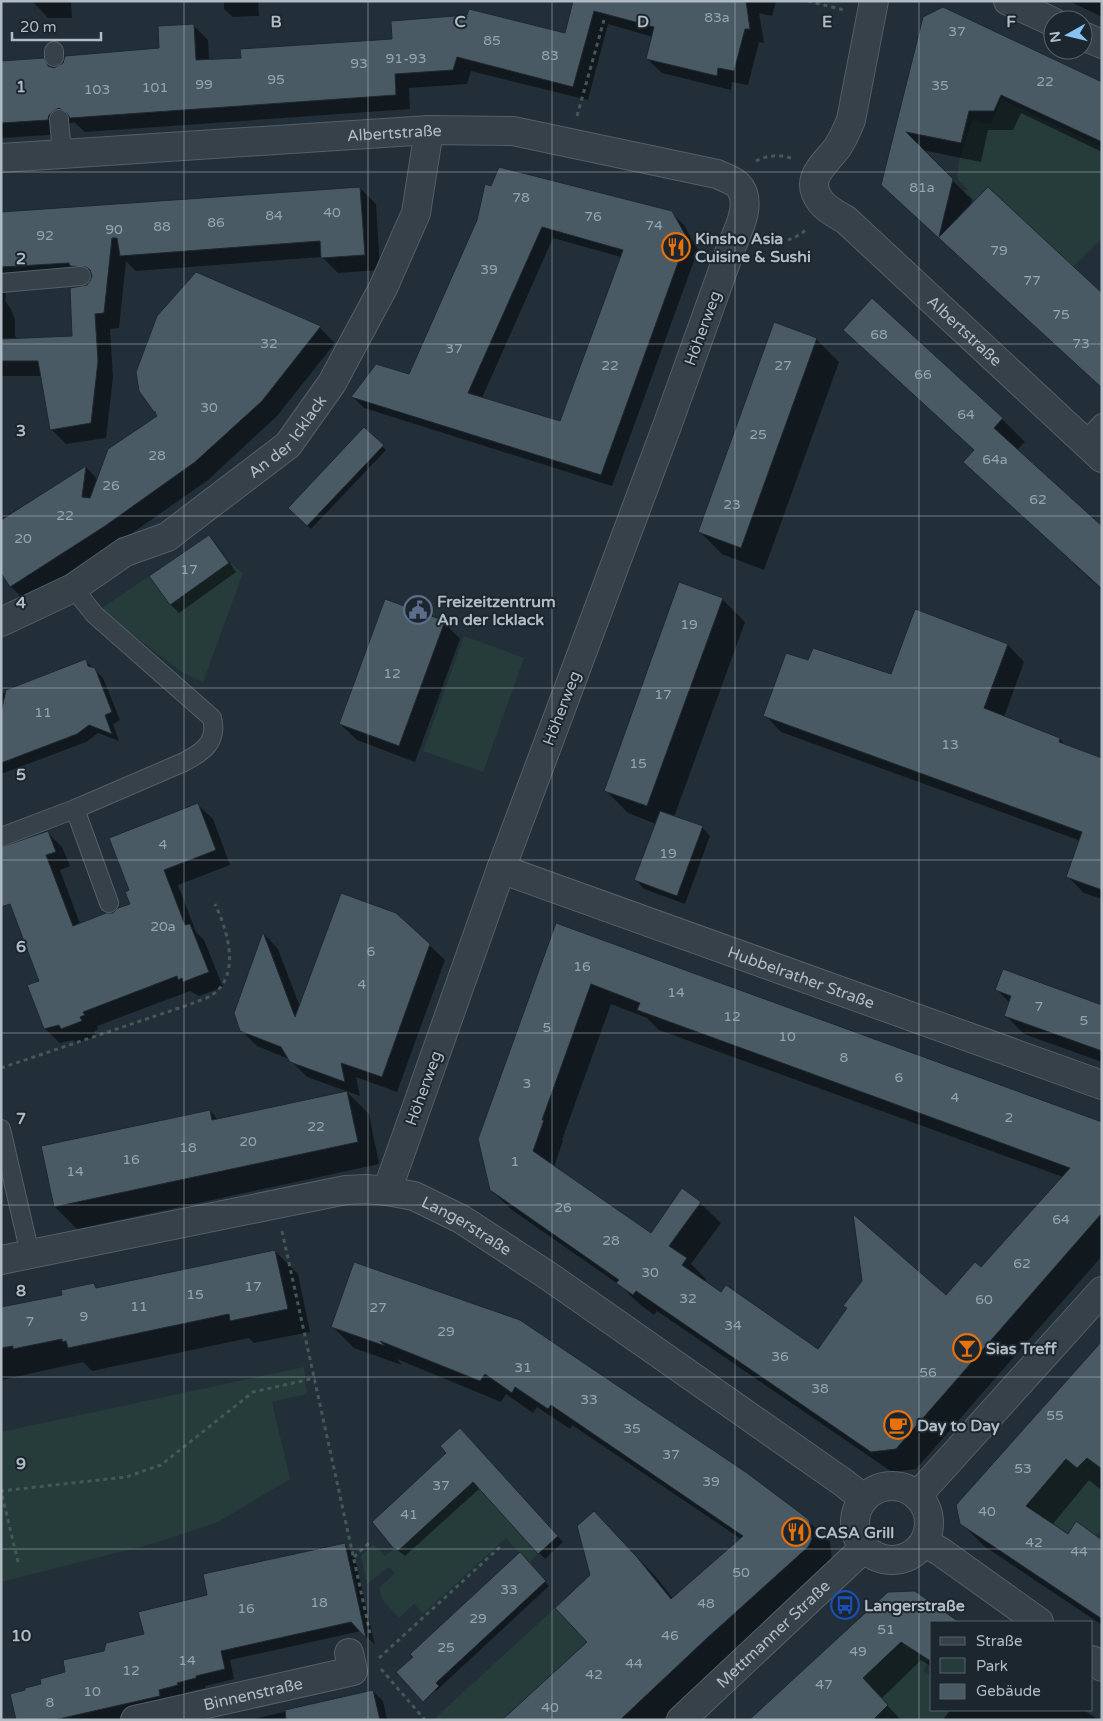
<svg xmlns="http://www.w3.org/2000/svg" width="1103" height="1721" viewBox="0 0 1103 1721" font-family="'Varela Round',sans-serif">
  <style>
    .green { fill: #253c3a }
    .shadow { fill: #0007; fill-rule: evenodd }
    .building { fill: #4a5a65; stroke: #1d2830; fill-rule: evenodd }
    .lines { fill: none; stroke-linecap: round; stroke-linejoin: round }
    .service-casing { stroke: #545f67; stroke-width: 20 }
    .minor-casing { stroke: #545f67; stroke-width: 30 }
    .tertiary-casing { stroke: #545f67; stroke-width: 30 }
    .path { stroke: #445858; stroke-width: 3; stroke-dasharray: 4 4; stroke-linecap: butt }
    .service { stroke: #364149; stroke-width: 18 }
    .minor { stroke: #364149; stroke-width: 28 }
    .tertiary { stroke: #364149; stroke-width: 28 }
    .grid { fill: none; stroke: #b1bcc5; stroke-width: 1; stroke-opacity: 0.55 }
    .labels { text-anchor: middle; stroke-width: 4; stroke-linejoin: round; paint-order: stroke }
    .number-label { font-size: 14px; fill: #97a4ad }
    .street-label { font-size: 16px; fill: #b1bcc5; stroke: #1b262e }
    .poi-label { font-size: 16px; font-weight: bold; fill: #b1bcc5; stroke: #1b262e; text-anchor: start }
    .grid-label { font-size: 16px; text-anchor: middle; font-weight: bold; fill: #b1bcc5; stroke: #1b262e; stroke-width: 4; stroke-linejoin: round; paint-order: stroke }
  </style>
  <rect width="100%" height="100%" fill="#222f39"/>
  <path class="green" d="M1001,99L1102,147V238L1069,271L975,201L964,190H968L957,178L959,161L972,120L991,124Z
    M229,563L243,573L203,682L191,677L182,672L130,633L102,608L149,576L170,605Z
    M464,636L524,658L483,772L423,751Z
    M304,1367L307,1394L272,1402L290,1479L218,1522L155,1543L1,1582V1432Z
    M1087,1458L1102,1469V1528L1096,1536L1076,1522L1068,1534L1030,1508L1029,1503L1067,1459L1077,1468Z
    M458,1466L538,1554L529,1563L506,1538L423,1614L414,1604L399,1618L382,1599L379,1588L395,1573L389,1567L367,1584L361,1556L373,1544L385,1556L395,1548L398,1551L462,1493Z
    M555,1608L587,1642L502,1720H436L435,1718Z
    M905,1641L930,1659L923,1671L932,1677V1710H950L944,1720H839L857,1683Z"/>
  <path class="shadow" d="M34,1H71L72,18H48L34,3Z
    M224,1H258L259,16L233,17L224,9Z
    M574,1H776L772,16L759,13L764,43L759,42L748,85L732,82L731,90L662,73L647,59L653,37L608,24L588,100L471,71L467,84L409,88L410,109L85,132L74,122L67,125L63,134L1,138V62L43,59L55,69L161,49L193,25L208,40L209,60L566,35Z
    M1069,1H1102V17Z
    M943,8L1102,83V152L1021,113L1013,130H988L981,162L922,150L972,200L970,207L1102,295V388L882,184Z
    M360,188L376,204L380,270L338,273L322,257L136,271L126,261L119,328L110,329L113,377L106,438L66,444L51,429L42,376H1V213ZM91,281L87,286L74,337L18,339L15,336V320L11,309L5,301L6,296L2,283Z
    M672,213L684,225L698,250L612,486L364,408L353,397L410,376L478,220ZM553,238L621,257L561,423L482,398Z
    M196,273L320,328L335,343L277,416L208,480L121,541L27,602L11,587L1,571V519L86,467L98,480L158,416L155,412Z
    M872,299L1002,419L1025,442L1017,450L1102,529V590L965,462L975,451L844,330Z
    M816,339L839,362L764,570L722,554L699,531Z
    M364,429L386,450L311,529L290,508Z
    M208,536L217,545L236,572L179,613L171,605L151,576Z
    M722,599L745,622L674,817L702,827L710,836L685,904L644,889L636,880L656,824L628,813L605,790Z
    M916,611L1008,645L1024,662L1004,717L1060,739L1067,747L1102,759V899L1084,893L1068,877L1081,841L781,732L765,715L809,662L892,675Z
    M444,622L460,639L415,762L357,740L340,724Z
    M86,661L103,678L120,720L113,724L119,741L98,733L86,742L1,774V694Z
    M198,805L213,819L230,865L178,885L196,932L204,940L223,987L199,996L190,991L97,1026L98,1030L94,1031L96,1036L77,1043L73,1040L60,1043L45,1029L41,982L1,877L47,832L62,847L70,866L60,870L80,924L114,914L131,905V891Z
    M557,924L1102,1123V1256L916,1469L892,1472L657,1311L654,1315L638,1303L621,1286L512,1210L491,1190ZM611,1004L647,1018L659,1030L1063,1177L982,1269L946,1297L819,1351L704,1282L706,1279L691,1264L721,1223L700,1203L651,1235L554,1167L563,1141L562,1140Z
    M264,934L278,949L300,1007L429,945L445,960L397,1092L356,1077L360,1096L307,1077L289,1059L257,1046L241,1030Z
    M997,990L1102,1006V1062L1024,1034L1005,1015L1010,1003Z
    M347,1092L369,1114L379,1164L77,1229L55,1207L43,1147L210,1111L218,1120Z
    M275,1251L298,1274L310,1332L254,1343L249,1338L92,1371L83,1362L1,1380V1309L64,1296L94,1284L98,1289Z
    M354,1264L808,1521L830,1542L832,1561L829,1568L662,1720H503L588,1642L615,1534L657,1578L673,1599L741,1539L572,1425L570,1429L537,1407L533,1413L506,1394L501,1402L397,1359L402,1365L354,1348L333,1327Z
    M1102,1343V1488L1100,1489L1089,1480L1052,1525L1068,1536L1102,1541V1625L984,1546L961,1523Z
    M466,1436L563,1542L545,1559L480,1488L405,1556L395,1548L448,1453Z
    M344,1544L354,1554L375,1645L361,1631L230,1660L234,1679L205,1686V1688L186,1692L187,1695L133,1720H17L43,1685L105,1652L145,1635L209,1596Z
    M520,1554L549,1586L436,1691L408,1663Z
    M914,1592L958,1622H932V1667L921,1660L881,1699L901,1720H751Z
    M373,1691L383,1701L387,1720H250Z
    M950,1710H1084L1098,1720H943Z"/>
  <path class="building" d="M573,1H746L750,29H745L734,71L718,68L717,76L646,59L654,27L594,11L573,87L457,57L453,70L395,74L396,95L70,118L67,113L59,108L53,111L49,115L48,120L1,123V61L44,58L48,66L54,68L63,63L65,56L159,48L158,26L194,24L196,60L241,58L240,49L392,39L391,21L467,15L469,9L565,33Z
    M943,7L1102,82V142L1001,95L994,111H969L961,143L906,132L953,179L939,237L988,187L1102,293V388L881,185L923,17Z
    M499,167L672,211L687,238L601,475L351,397L376,364L409,374L477,220L485,184L491,186ZM542,227L623,250L560,421L468,393Z
    M360,187L365,255L321,258L320,241L120,256L117,238H112L104,313L95,314L98,361L91,423L50,430L38,361H1V339L72,336L70,288L87,285L90,281L92,276L90,270L86,267L70,266L69,263L1,267V212Z
    M196,272L321,326L262,401L195,462L105,526L10,587L1,573V520L86,466L82,497L90,498L108,449L157,416L155,413L156,412H154L139,391L136,372L157,316Z
    M872,298L1003,418L994,428L1102,526V589L963,462L974,450L843,330Z
    M774,322L817,338L741,548L698,532Z
    M364,427L384,445L307,526L288,508Z
    M209,535L229,563L170,605L149,576Z
    M679,582L723,598L647,806L604,791Z
    M385,599L445,621L399,746L339,724Z
    M915,609L1008,644L984,708L1060,738L1059,742L1102,758V890L1066,877L1082,832L763,716L786,653L808,660L813,648L891,674Z
    M86,659L88,666L95,668L112,712L105,715L112,734L89,725L77,734L1,763V713L6,690Z
    M198,803L216,850L164,870L185,925L190,924L209,972L183,982L182,978L178,980L177,976L83,1012L85,1015L80,1017L82,1021L61,1029L59,1025L44,1029L27,985L39,981L10,904L1,907V847L48,831L56,852L46,855L73,926L106,913H113L118,908L130,904L125,892L129,890L109,838Z
    M660,811L703,826L677,896L634,880Z
    M341,893L396,913L430,944L382,1077L341,1063L345,1082L290,1062L281,1047L240,1031L234,1013L263,932L295,1017Z
    M556,923L1102,1122V1213L896,1449L871,1452L636,1291L633,1295L616,1283L619,1280L490,1190L478,1139ZM591,984L640,1003L637,1010L1070,1168L981,1267L975,1262L946,1295L853,1214L862,1281L843,1306L847,1308L818,1349L726,1285L721,1292L682,1265L687,1258L669,1246L701,1202L682,1188L651,1233L533,1151L544,1120H542Z
    M1003,969L1102,1005V1051L1004,1016L1011,996L995,990Z
    M347,1091L358,1142L54,1207L41,1146L210,1110L212,1120Z
    M275,1250L288,1309L230,1321L229,1314L68,1348L66,1341L62,1342V1339L13,1349V1346L1,1348V1307L62,1295L61,1290L94,1283L96,1288Z
    M354,1262L520,1320L747,1473L803,1515L809,1520L811,1529L812,1539L808,1547L706,1639L620,1720H502L587,1642L555,1608L590,1575L577,1526L594,1511L636,1556L671,1599L743,1536L551,1405L548,1409L515,1387L512,1393L485,1374L480,1381L380,1341L385,1346L331,1327Z
    M1102,1341V1469L1087,1458L1077,1468L1066,1459L1026,1506L1068,1534L1076,1521L1102,1540V1619L960,1524L956,1505Z
    M460,1428L558,1536L538,1554L473,1482L398,1551L395,1548L394,1549L372,1522L446,1453L440,1446Z
    M345,1543L366,1638L351,1622L221,1651L225,1669L196,1676V1678L177,1683L178,1685L159,1690L160,1696L54,1720H16L10,1694L25,1690V1688L41,1684L40,1679L65,1672L63,1660L104,1651L106,1643L144,1634L138,1612L207,1595L203,1574Z
    M520,1552L546,1581L452,1668L436,1683L439,1686L423,1702L396,1672L413,1657L410,1654Z
    M915,1591L959,1622H932V1662L901,1642L863,1678L888,1705L873,1720H749L888,1592Z
    M373,1690L380,1720H286L285,1710Z"/>
  <g class="lines">
    <defs>
      <path id="service" d="M54,51V57
        M59,119L62,154
        M1,283L81,276
        M1084,442L1102,423
        M75,809L109,903
        M1,837L75,809L184,762C203,752 218,742 212,718L95,615L73,588
        M1,1129L30,1254"/>
      <g id="minor">
        <path id="s1" d="M874,1L851,120C847,130 843,139 837,148C824,165 803,179 821,202C827,210 838,215 846,220L1102,458"/>
        <path d="M1008,1L1053,22"/>
        <path d="M1083,36L1102,44"/>
        <path id="s2" d="M1,158L429,130L513,131L717,174C723,177 733,180 738,185C753,201 739,229 732,245L667,426L501,869L387,1191"/>
        <path id="s3" d="M1,622L73,588L125,552L167,537L288,445L332,383L383,288L416,213L429,130"/>
        <path id="s4" d="M501,869L1102,1085"/>
        <path id="s5" d="M1,1260L346,1190L366,1189L387,1191L414,1196L461,1219L547,1275L844,1483L863,1498"/>
        <path d="M924,1542L941,1552L1039,1622"/>
        <path d="M1092,1660L1102,1667"/>
        <path id="s6" d="M135,1720L353,1671L349,1653"/>
      </g>
      <g id="tertiary">
        <circle cx="892" cy="1523" r="37"/>
        <path d="M917,1496L1102,1291"/>
        <path id="s7" d="M681,1720L864,1548"/>
      </g>
    </defs>
    <use href="#service" class="service-casing"/>
    <use href="#minor" class="minor-casing"/>
    <use href="#tertiary" class="tertiary-casing"/>
    <path class="path" d="M808,1L844,10
      M577,116L604,20
      M756,161C767,155 781,154 793,159
      M764,240C781,244 795,240 808,228
      M1,1068L191,1004C197,1001 206,999 212,995C242,975 227,929 215,904
      M282,1231L370,1633
      M354,1557L371,1541
      M18,1562L1,1491L126,1477L161,1465L253,1392L315,1378
      M379,1658L500,1547
      M381,1669L425,1720"/>
    <use href="#service" class="service"/>
    <use href="#minor" class="minor"/>
    <use href="#tertiary" class="tertiary"/>
  </g>
  <path class="grid" d="M184,1V1720M368,1V1720M552,1V1720M735,1V1720M919,1V1720M1,172H1102M1,344H1102M1,516H1102M1,688H1102M1,860H1102M1,1033H1102M1,1205H1102M1,1377H1102M1,1549H1102"/>
  <defs>
    <symbol id="restaurant-ring" viewBox="-11 -11 22 22"><circle r="9.5" fill="#1b262e" stroke="#e8710a" stroke-width="1.5"/><path d="M-5-6h1v4h1v-4h1v4h1v-4h1v5L-1.5 .5V6h-2V.5L-5-1ZM5-6V6H3V1.5H1.5Q1.5-4 5-6Z" fill="#e8710a"/></symbol>
    <symbol id="civic-ring" viewBox="-11 -11 22 22"><circle r="9.5" fill="#1b262e" stroke="#5c6f8a" stroke-width="1.5"/><path d="M-.6-6.5H3V-4.5H.6V-3L4-1V1h2V6H-6V1h2V-1L-.6-3ZM-1.2 2.5V6h2.4V2.5Z" fill="#5c6f8a"/></symbol>
    <symbol id="bar-ring" viewBox="-11 -11 22 22"><circle r="9.5" fill="#1b262e" stroke="#e8710a" stroke-width="1.5"/><path d="M-6-5H6L.8 .8V4.5H3.5V6h-7V4.5H-.8V.8Z" fill="#e8710a"/></symbol>
    <symbol id="cafe-ring" viewBox="-11 -11 22 22"><circle r="9.5" fill="#1b262e" stroke="#e8710a" stroke-width="1.5"/><path d="M-5.5-4.5H6V0H3Q3 3.5 0 3.5H-2.5Q-5.5 3.5-5.5 0ZM3-3.2v2h1.7v-2ZM-6 4.5H4V6H-6Z" fill="#e8710a"/></symbol>
    <symbol id="bus-ring" viewBox="-11 -11 22 22"><circle r="9.5" fill="#1b262e" stroke="#1a4fb4" stroke-width="1.5"/><path d="M-5-6H5V4H4V6H2V4H-2V6H-4V4H-5ZM-3.5-4V0h7V-4ZM-3.5 1.2v1.5H-2V1.2ZM2 1.2v1.5H3.5V1.2Z" fill="#1a4fb4"/></symbol>
  </defs>
  <g fill-rule="evenodd">
    <use href="#restaurant-ring" x="660" y="231" width="32" height="32"/>
    <use href="#civic-ring" x="402" y="594" width="32" height="32"/>
    <use href="#bar-ring" x="951" y="1332" width="32" height="32"/>
    <use href="#cafe-ring" x="882" y="1409" width="32" height="32"/>
    <use href="#restaurant-ring" x="780" y="1516" width="32" height="32"/>
    <use href="#bus-ring" x="829" y="1589" width="32" height="32"/>
  </g>
  <g class="labels">
    <g class="number-label">
      <text x="717" y="22">83a</text>
      <text x="957" y="36">37</text>
      <text x="492" y="45">85</text>
      <text x="550" y="60">83</text>
      <text x="406" y="63">91-93</text>
      <text x="359" y="68">93</text>
      <text x="276" y="84">95</text>
      <text x="1045" y="86">22</text>
      <text x="204" y="89">99</text>
      <text x="940" y="90">35</text>
      <text x="155" y="92">101</text>
      <text x="97" y="94">103</text>
      <text x="922" y="192">81a</text>
      <text x="521" y="202">78</text>
      <text x="332" y="217">40</text>
      <text x="274" y="220">84</text>
      <text x="593" y="221">76</text>
      <text x="216" y="227">86</text>
      <text x="654" y="230">74</text>
      <text x="162" y="231">88</text>
      <text x="114" y="234">90</text>
      <text x="45" y="240">92</text>
      <text x="999" y="255">79</text>
      <text x="489" y="274">39</text>
      <text x="1032" y="285">77</text>
      <text x="1061" y="319">75</text>
      <text x="879" y="339">68</text>
      <text x="269" y="348">32</text>
      <text x="1081" y="348">73</text>
      <text x="454" y="353">37</text>
      <text x="610" y="370">22</text>
      <text x="783" y="370">27</text>
      <text x="923" y="379">66</text>
      <text x="209" y="412">30</text>
      <text x="966" y="419">64</text>
      <text x="758" y="439">25</text>
      <text x="157" y="460">28</text>
      <text x="995" y="464">64a</text>
      <text x="111" y="490">26</text>
      <text x="1038" y="504">62</text>
      <text x="732" y="509">23</text>
      <text x="65" y="520">22</text>
      <text x="23" y="543">20</text>
      <text x="189" y="574">17</text>
      <text x="689" y="629">19</text>
      <text x="392" y="678">12</text>
      <text x="663" y="699">17</text>
      <text x="43" y="717">11</text>
      <text x="950" y="749">13</text>
      <text x="638" y="768">15</text>
      <text x="163" y="849">4</text>
      <text x="668" y="858">19</text>
      <text x="163" y="931">20a</text>
      <text x="371" y="956">6</text>
      <text x="582" y="971">16</text>
      <text x="362" y="989">4</text>
      <text x="676" y="997">14</text>
      <text x="1039" y="1011">7</text>
      <text x="732" y="1021">12</text>
      <text x="1084" y="1025">5</text>
      <text x="547" y="1032">5</text>
      <text x="787" y="1041">10</text>
      <text x="844" y="1062">8</text>
      <text x="899" y="1082">6</text>
      <text x="527" y="1088">3</text>
      <text x="955" y="1102">4</text>
      <text x="1009" y="1122">2</text>
      <text x="316" y="1131">22</text>
      <text x="248" y="1146">20</text>
      <text x="188" y="1152">18</text>
      <text x="131" y="1164">16</text>
      <text x="515" y="1166">1</text>
      <text x="75" y="1176">14</text>
      <text x="563" y="1212">26</text>
      <text x="1061" y="1224">64</text>
      <text x="611" y="1245">28</text>
      <text x="1022" y="1268">62</text>
      <text x="650" y="1277">30</text>
      <text x="253" y="1291">17</text>
      <text x="195" y="1299">15</text>
      <text x="688" y="1303">32</text>
      <text x="984" y="1304">60</text>
      <text x="139" y="1311">11</text>
      <text x="378" y="1312">27</text>
      <text x="84" y="1321">9</text>
      <text x="30" y="1326">7</text>
      <text x="733" y="1330">34</text>
      <text x="446" y="1336">29</text>
      <text x="780" y="1361">36</text>
      <text x="523" y="1372">31</text>
      <text x="928" y="1377">56</text>
      <text x="820" y="1393">38</text>
      <text x="589" y="1404">33</text>
      <text x="1055" y="1420">55</text>
      <text x="632" y="1433">35</text>
      <text x="671" y="1459">37</text>
      <text x="1023" y="1473">53</text>
      <text x="711" y="1486">39</text>
      <text x="441" y="1490">37</text>
      <text x="987" y="1516">40</text>
      <text x="409" y="1519">41</text>
      <text x="1034" y="1547">42</text>
      <text x="1079" y="1556">44</text>
      <text x="741" y="1577">50</text>
      <text x="509" y="1594">33</text>
      <text x="319" y="1607">18</text>
      <text x="706" y="1608">48</text>
      <text x="246" y="1613">16</text>
      <text x="478" y="1623">29</text>
      <text x="886" y="1634">51</text>
      <text x="670" y="1640">46</text>
      <text x="446" y="1652">25</text>
      <text x="858" y="1656">49</text>
      <text x="187" y="1665">14</text>
      <text x="634" y="1668">44</text>
      <text x="131" y="1675">12</text>
      <text x="594" y="1679">42</text>
      <text x="824" y="1689">47</text>
      <text x="92" y="1696">10</text>
      <text x="50" y="1707">8</text>
      <text x="550" y="1712">40</text>
    </g>
    <g class="street-label">
      <text dy="6" stroke="none"><textPath href="#s2" startOffset="394">Albertstraße</textPath></text>
      <text transform="translate(702 328) rotate(-70)" y="6">Höherweg</text>
      <text dy="6" stroke="none"><textPath href="#s1" startOffset="409">Albertstraße</textPath></text>
      <text dy="6" stroke="none"><textPath href="#s3" startOffset="345">An der Icklack</textPath></text>
      <text transform="translate(561 708) rotate(-69)" y="6">Höherweg</text>
      <text dy="6" stroke="none"><textPath href="#s4" startOffset="319">Hubbelrather Straße</textPath></text>
      <text transform="translate(423 1088) rotate(-70)" y="6">Höherweg</text>
      <text dy="6" stroke="none"><textPath href="#s5" startOffset="481">Langerstraße</textPath></text>
      <text dy="6" stroke="none"><textPath href="#s7" startOffset="126">Mettmanner Straße</textPath></text>
      <text dy="6" stroke="none"><textPath href="#s6" startOffset="121">Binnenstraße</textPath></text>
    </g>
    <g class="poi-label">
      <text x="695" y="244">Kinsho Asia<tspan x="695" dy="18">Cuisine &amp; Sushi</tspan></text>
      <text x="437" y="607">Freizeitzentrum<tspan x="437" dy="18">An der Icklack</tspan></text>
      <text x="986" y="1354">Sias Treff</text>
      <text x="917" y="1431">Day to Day</text>
      <text x="815" y="1538">CASA Grill</text>
      <text x="864" y="1611">Langerstraße</text>
    </g>
  </g>
  <g class="grid-label">
    <text x="276" y="27">B</text>
    <text x="460" y="27">C</text>
    <text x="643" y="27">D</text>
    <text x="827" y="27">E</text>
    <text x="1011" y="27">F</text>
    <text x="21" y="92">1</text>
    <text x="21" y="264">2</text>
    <text x="21" y="436">3</text>
    <text x="21" y="608">4</text>
    <text x="21" y="780">5</text>
    <text x="21" y="952">6</text>
    <text x="21" y="1124">7</text>
    <text x="21" y="1296">8</text>
    <text x="21" y="1469">9</text>
    <text x="21" y="1641">10</text>
  </g>
  <rect width="1103" height="1721" fill="none" stroke="#b1bcc5" stroke-width="5"/>
  <rect x="930" y="1621" width="162" height="90" fill="#1b262e" stroke="#57626a"/>
  <rect x="940" y="1637" width="25" height="8" fill="#364149" stroke="#57626a"/>
  <text x="976" y="1646" font-size="15" fill="#b1bcc5">Straße</text>
  <rect x="940" y="1658" width="25" height="15" fill="#253c3a" stroke="#57626a"/>
  <text x="976" y="1671" font-size="15" fill="#b1bcc5">Park</text>
  <rect x="940" y="1684" width="25" height="15" fill="#4a5a65" stroke="#57626a"/>
  <text x="976" y="1696" font-size="15" fill="#b1bcc5">Gebäude</text>
  <g transform="translate(1068 35) rotate(262)"><circle r="24" fill="#1b262e" stroke="#57626a"/>
  <path d="M0-4L9 19L0 12L-9 19Z" fill="#87c2f4"/>
  <text y="-8" font-size="14" font-weight="bold" text-anchor="middle" fill="#b1bcc5">N</text>
  </g>
  <path d="M12 32v8h89v-8" fill="none" stroke="#b1bcc5" stroke-width="2.5"/>
  <text x="20" y="32" font-size="15" fill="#b1bcc5" stroke="#1b262e" stroke-width="4" paint-order="stroke">20 m</text>
</svg>
